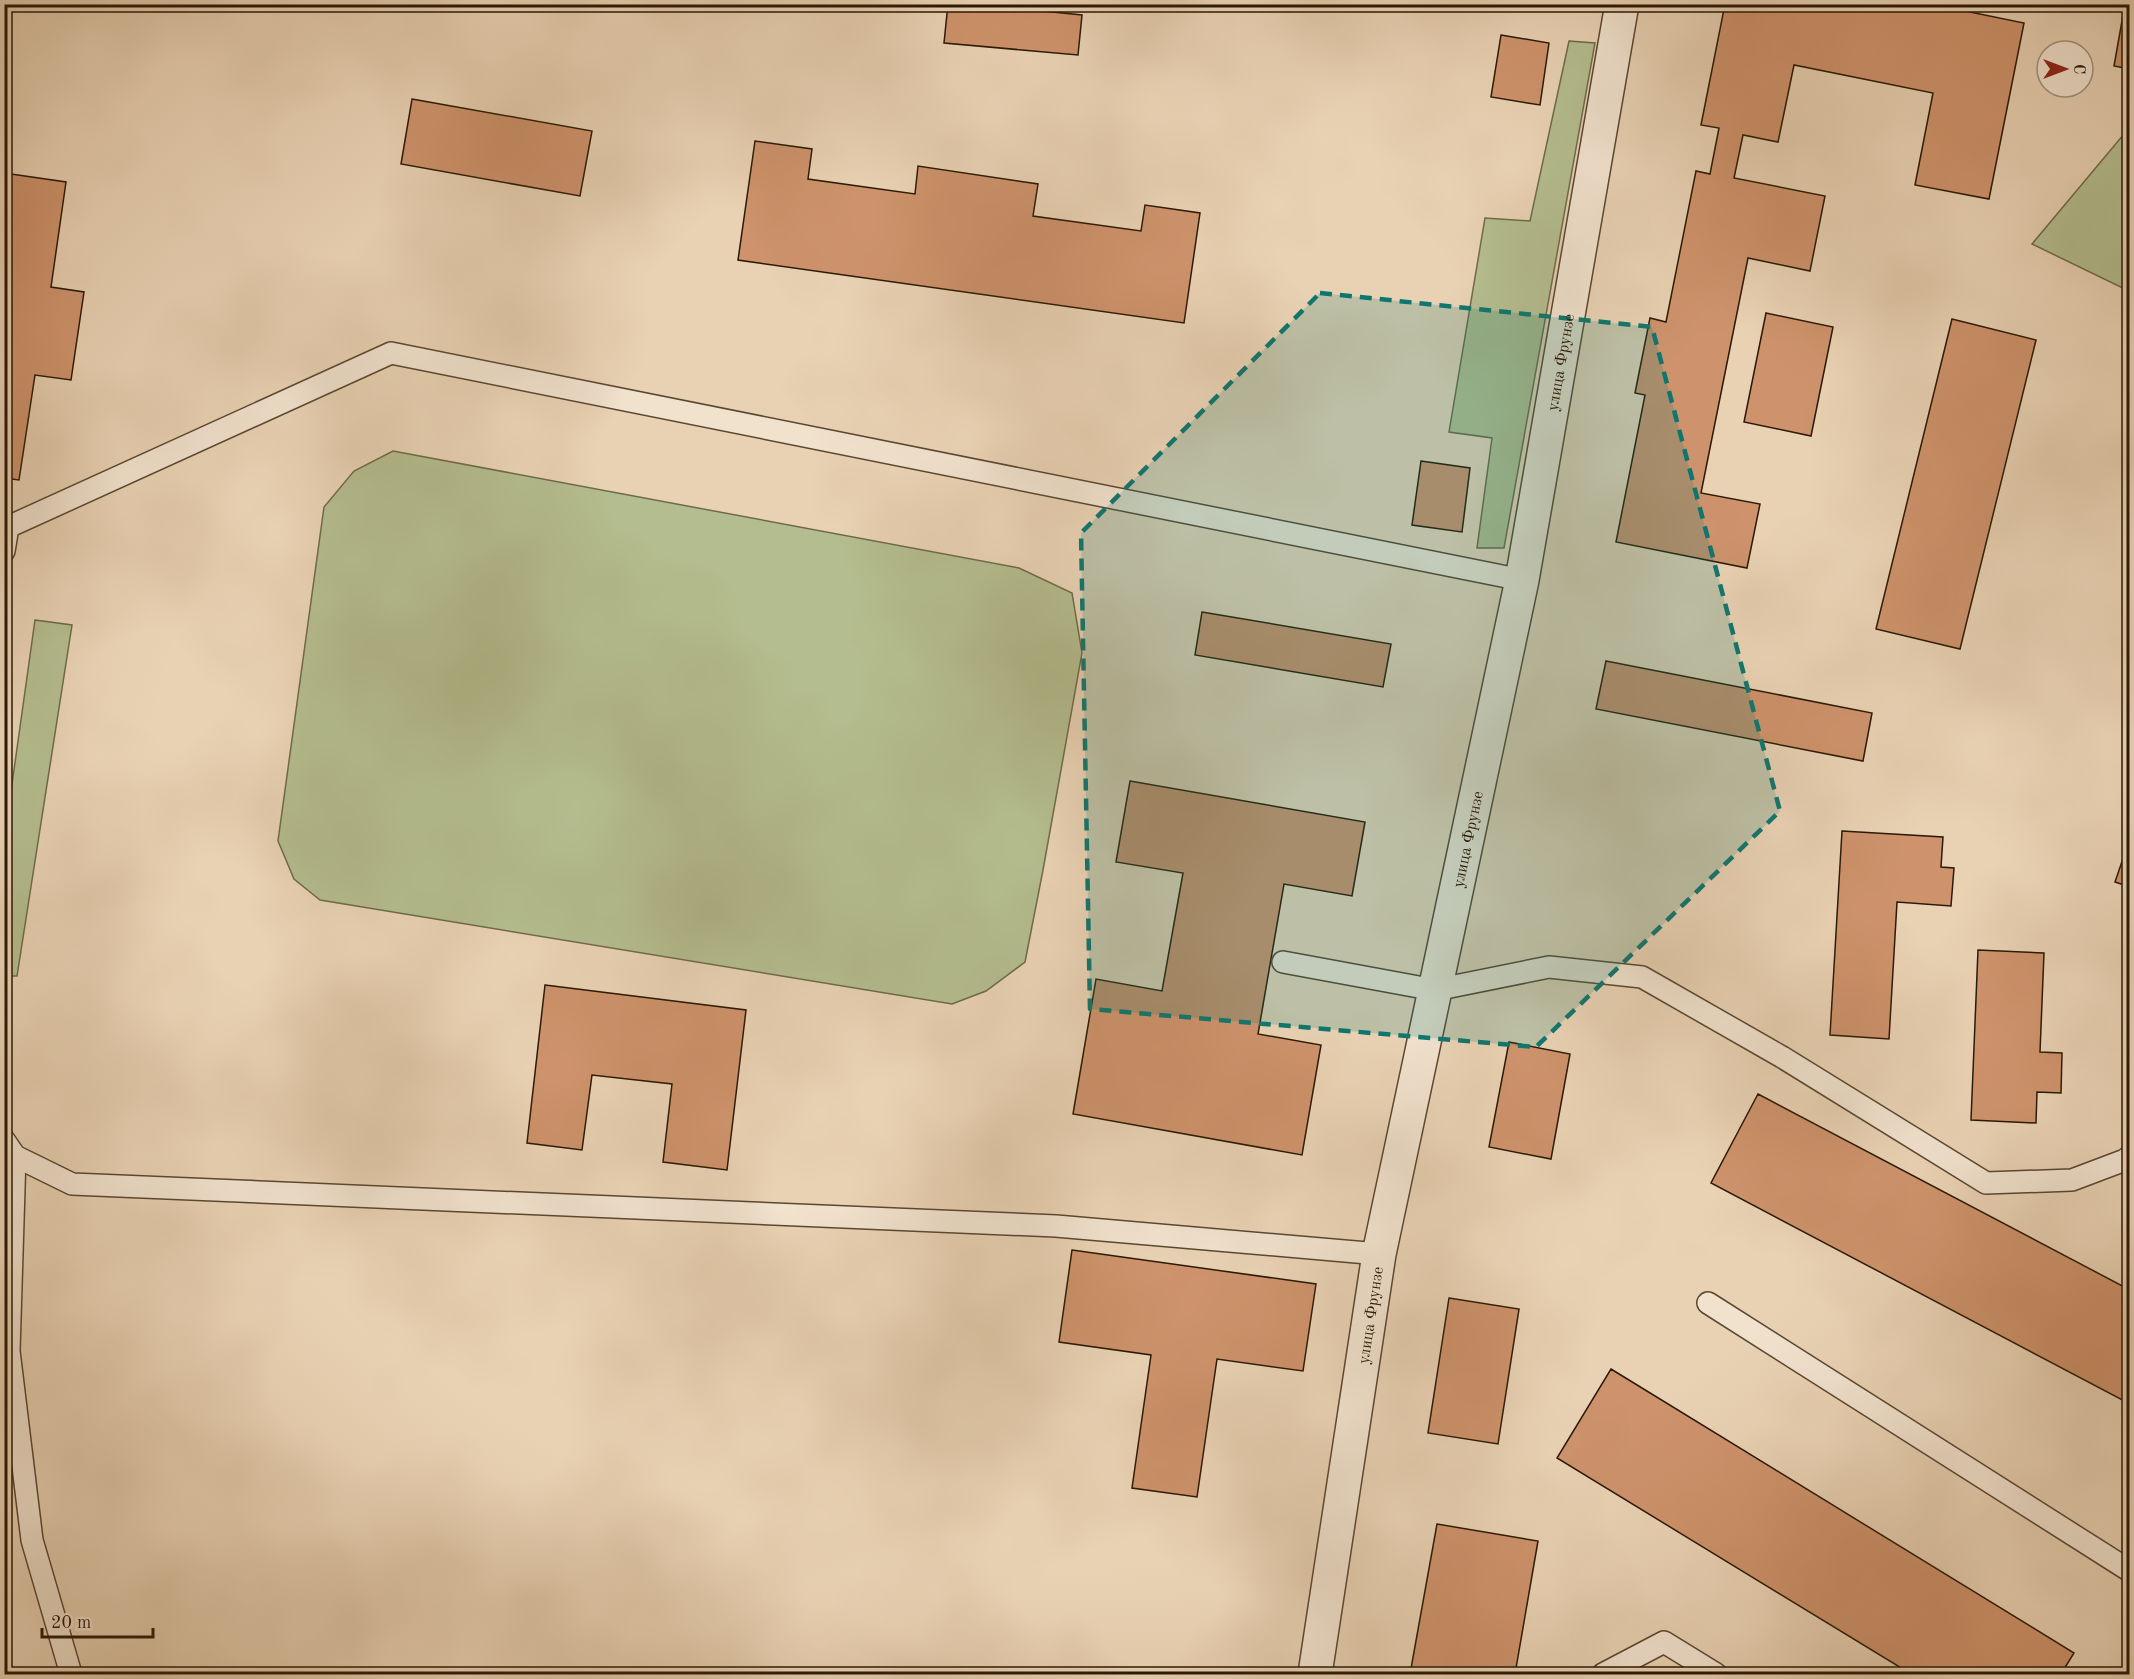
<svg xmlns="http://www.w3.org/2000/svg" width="2134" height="1679" viewBox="0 0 2134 1679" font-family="'Old Standard TT',serif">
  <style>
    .green { fill: #b4bd8f; stroke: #6f6b4a; stroke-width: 1.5 }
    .building { fill: #ce936c; stroke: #2a1904; stroke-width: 1.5 }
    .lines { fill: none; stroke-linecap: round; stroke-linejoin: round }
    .lane-casing { stroke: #5a4730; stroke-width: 24 }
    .street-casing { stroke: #5a4730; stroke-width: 36 }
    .lane { stroke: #f1e2ce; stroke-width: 21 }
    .street { stroke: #f1e2ce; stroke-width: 33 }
    .marked { fill: #0f766e; fill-opacity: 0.2; stroke: #0f766e; stroke-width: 4.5; stroke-dasharray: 12 8; stroke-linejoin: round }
    .labels { text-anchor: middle; stroke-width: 6; stroke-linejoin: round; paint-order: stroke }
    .street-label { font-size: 16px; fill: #2a1904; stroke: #f1e2ce }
  </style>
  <rect width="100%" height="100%" fill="#e9d2b4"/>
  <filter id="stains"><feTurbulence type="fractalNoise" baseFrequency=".00333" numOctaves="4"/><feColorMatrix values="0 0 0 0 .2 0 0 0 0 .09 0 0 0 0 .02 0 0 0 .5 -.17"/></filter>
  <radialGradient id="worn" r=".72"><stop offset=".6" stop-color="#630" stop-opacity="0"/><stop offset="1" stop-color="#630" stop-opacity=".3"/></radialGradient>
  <path class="green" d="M1569,41L1595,43L1504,548H1477L1492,438L1449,432L1485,218L1530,221Z
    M2129,128V291L2032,244Z
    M393,451L1019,568L1072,593L1082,653L1043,870L1025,962L986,991L952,1004L320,900L294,879L278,841L324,507L354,471Z
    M35,620L72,625L17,976H5V834Z"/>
  <path class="building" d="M948,4H974L1082,15L1078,55L944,43Z
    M1725,4H1931L2024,23L1989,199L1915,185L1933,93L1794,65L1778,142L1743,135L1734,178L1825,196L1810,271L1748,258L1701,493L1760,504L1747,568L1616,542L1645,395L1635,393L1650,318L1666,322L1696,171L1710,174L1719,128L1701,125Z
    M2125,4H2130V69L2114,66Z
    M1501,35L1549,43L1540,105L1491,97Z
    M412,99L592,131L580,196L401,164Z
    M755,141L812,149L808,179L915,194L918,166L1038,184L1033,216L1141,231L1145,205L1200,213L1184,323L738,260Z
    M4,173L66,182L51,287L84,292L71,380L35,375L19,480L4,478Z
    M1766,313L1833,327L1811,436L1744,422Z
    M1952,319L2036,340L1960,649L1876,629Z
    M1421,461L1470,468L1462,532L1412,525Z
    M1202,612L1391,644L1383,687L1195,655Z
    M1606,661L1872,713L1863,761L1596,709Z
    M1130,781L1365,822L1352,896L1284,884L1258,1034L1321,1045L1302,1155L1073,1114L1096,979L1162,991L1183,873L1116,862Z
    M1842,831L1943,837L1941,867L1954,868L1951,906L1897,902L1889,1039L1830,1035Z
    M2130,838V887L2115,882Z
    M1978,950L2044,953L2040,1052L2062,1053L2061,1093L2037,1092L2036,1123L1971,1120Z
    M545,985L746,1010L727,1170L663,1162L672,1084L592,1075L582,1150L527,1143Z
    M1509,1042L1570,1054L1551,1159L1489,1147Z
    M1758,1094L2130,1290V1404L1711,1183Z
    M1072,1250L1316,1284L1303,1371L1217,1359L1197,1497L1132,1488L1151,1355L1059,1342Z
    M1449,1298L1519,1309L1498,1444L1428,1433Z
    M1611,1369L2074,1653L2061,1674H1911L1557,1458Z
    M1437,1524L1538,1541L1515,1674H1410Z"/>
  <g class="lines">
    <defs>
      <path id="lane" d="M4,551L8,527L391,353L1522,580
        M1283,962L1435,990L1549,967L1642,977L1782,1057L1986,1183L2072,1180L2125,1160L2130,1156
        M4,1140L15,1156L72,1184L1056,1226L1379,1254
        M15,1156L9,1351L32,1540L71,1674
        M1708,1303L2130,1571
        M1603,1674L1664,1642L1716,1674"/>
      <g id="street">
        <path id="s1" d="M1315,1674L1379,1254L1522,580L1622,4"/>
      </g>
    </defs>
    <use href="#lane" class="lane-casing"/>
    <use href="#street" class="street-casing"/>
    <use href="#lane" class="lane"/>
    <use href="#street" class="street"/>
  </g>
  <path class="marked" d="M1320,293L1652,327L1780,811L1536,1047L1090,1009L1081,533Z"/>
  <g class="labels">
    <g class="street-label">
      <text dy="6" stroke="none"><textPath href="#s1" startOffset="1335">улица Фрунзе</textPath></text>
      <text dy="6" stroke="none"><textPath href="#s1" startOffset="849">улица Фрунзе</textPath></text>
      <text dy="6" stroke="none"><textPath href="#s1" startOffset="363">улица Фрунзе</textPath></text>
    </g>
  </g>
  <rect width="2134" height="1679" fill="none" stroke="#e9d2b4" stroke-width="24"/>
  <rect x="6" y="6" width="2122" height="1667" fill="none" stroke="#2a1904" stroke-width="3"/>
  <rect x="12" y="12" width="2110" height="1655" fill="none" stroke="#2a1904" stroke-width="1.5"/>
  <g transform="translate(2065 69) rotate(90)"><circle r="28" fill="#f1e2ce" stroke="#a1927d" stroke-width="1.5"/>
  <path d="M0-4.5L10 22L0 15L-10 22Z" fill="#8f2418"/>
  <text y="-9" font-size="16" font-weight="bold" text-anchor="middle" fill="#2a1904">С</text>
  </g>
  <path d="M42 1628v9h111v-9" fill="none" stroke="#2a1904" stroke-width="3"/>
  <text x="51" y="1628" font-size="18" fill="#2a1904" stroke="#f1e2ce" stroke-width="4.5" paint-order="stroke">20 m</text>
  <rect width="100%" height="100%" filter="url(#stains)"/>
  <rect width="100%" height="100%" fill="url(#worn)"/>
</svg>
